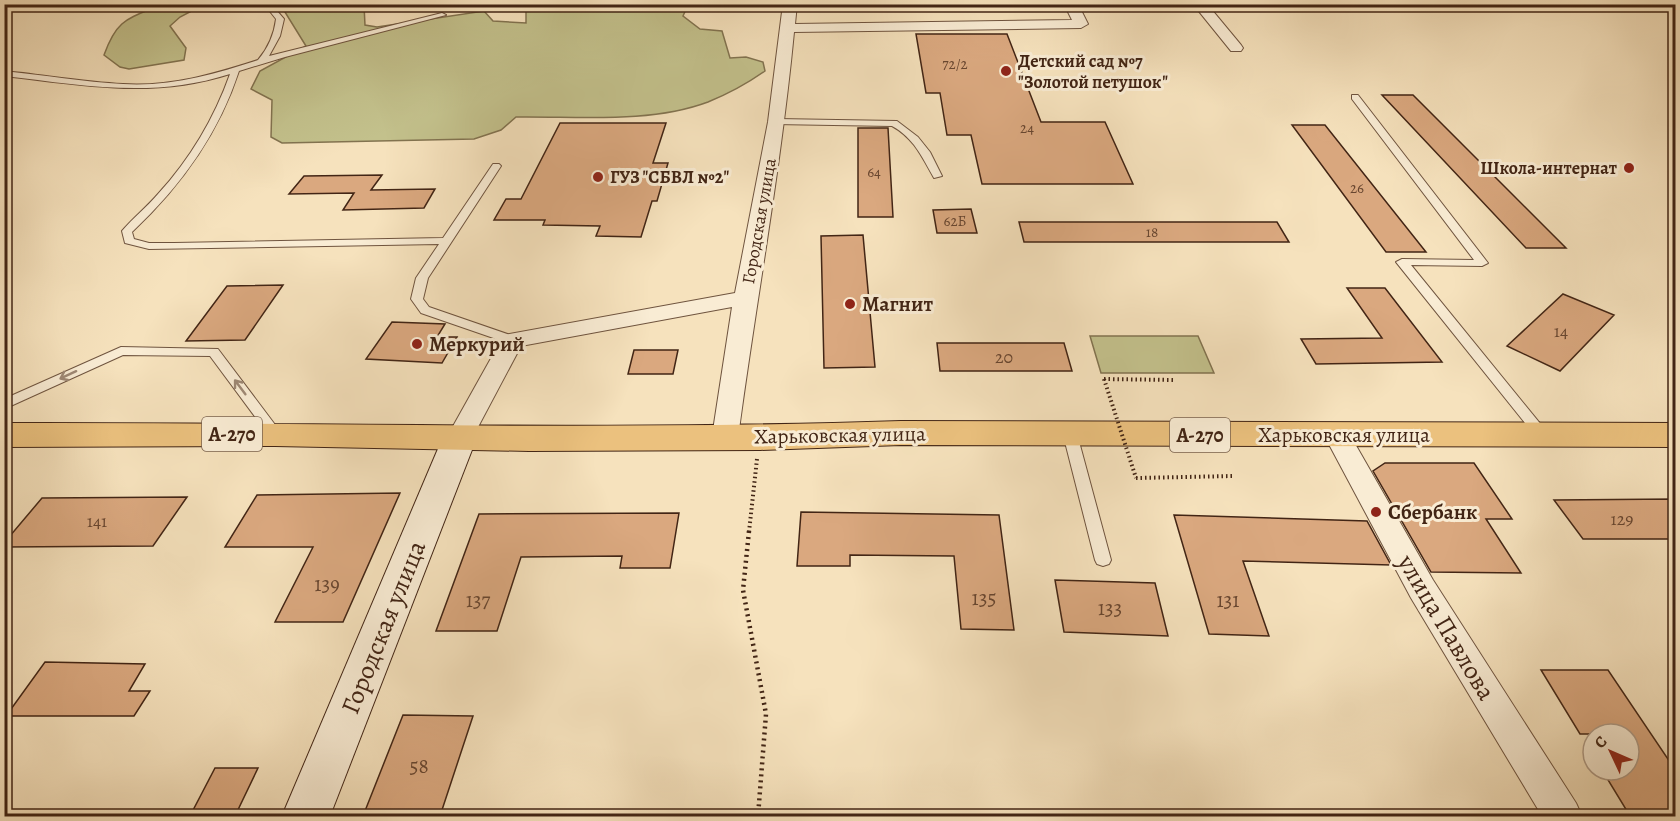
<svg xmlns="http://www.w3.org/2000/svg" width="1680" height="821" viewBox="0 0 1680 821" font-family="Alegreya,serif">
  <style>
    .green { fill: #c3c18c; stroke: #827350; stroke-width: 1.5 }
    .building { fill: #daa87f; stroke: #422515; stroke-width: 1.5 }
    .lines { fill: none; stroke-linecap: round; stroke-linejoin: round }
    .lane-casing { stroke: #6f543f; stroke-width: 2 }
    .street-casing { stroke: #6f543f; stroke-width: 2 }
    .secondary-casing { stroke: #422515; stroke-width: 2 }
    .highway-casing { stroke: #422515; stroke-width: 2 }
    .path-far1 { stroke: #422515; stroke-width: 4; stroke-dasharray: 1.5 3; stroke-linecap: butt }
    .path { stroke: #422515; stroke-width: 4.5; stroke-dasharray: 2 4; stroke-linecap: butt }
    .lane { fill: #f9ecd4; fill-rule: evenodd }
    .street { fill: #f9ecd4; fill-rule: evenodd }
    .secondary { fill: #f9ecd4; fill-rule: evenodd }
    .highway { fill: #ebc17e; fill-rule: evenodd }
    .path-bridge { stroke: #422515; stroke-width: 4; stroke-dasharray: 1.5 3; stroke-linecap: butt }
    .oneway { stroke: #9e8874 }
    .poi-dot { fill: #8f2418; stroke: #f9ecd4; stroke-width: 2 }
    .labels { text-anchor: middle; stroke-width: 6; stroke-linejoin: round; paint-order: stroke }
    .far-number-label { font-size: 15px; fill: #684630 }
    .far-poi-label { font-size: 18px; font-weight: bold; fill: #422515; stroke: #f9ecd4; text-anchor: start }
    .far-street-label { font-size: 18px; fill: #422515; stroke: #f9ecd4 }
    .number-label { font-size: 18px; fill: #684630 }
    .shield { fill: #f9ecd4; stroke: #79614e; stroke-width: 1.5 }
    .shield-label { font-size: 20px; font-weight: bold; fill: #422515 }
    .poi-label { font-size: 21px; font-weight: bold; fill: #422515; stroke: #f9ecd4; text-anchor: start }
    .street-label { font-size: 21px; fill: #422515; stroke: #f9ecd4 }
    .near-number-label { font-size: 21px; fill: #684630 }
    .near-street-label { font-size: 26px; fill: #422515; stroke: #f9ecd4 }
  </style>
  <rect width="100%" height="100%" fill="#f6e2bd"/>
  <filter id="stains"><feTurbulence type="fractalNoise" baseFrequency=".00333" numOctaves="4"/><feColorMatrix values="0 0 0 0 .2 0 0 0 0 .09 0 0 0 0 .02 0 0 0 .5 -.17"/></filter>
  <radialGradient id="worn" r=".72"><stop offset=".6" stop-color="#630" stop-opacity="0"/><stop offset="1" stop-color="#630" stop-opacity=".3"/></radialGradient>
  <path class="green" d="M280,4L364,5L365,25L377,27L484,11L493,21L526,23V5H688L683,16L700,29L722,31L730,58L746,57L763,62L765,71C748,83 728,94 708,102C649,124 578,116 516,117L501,130L474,139L282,143L271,137L272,100L251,89L260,71L306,46Z
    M161,5H203L180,17L170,26L186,48L184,60L129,69L120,67L104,55C117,19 127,19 161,5Z
    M1090,336H1198L1214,373H1101Z"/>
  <path class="building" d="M916,34H1007L1041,122H1105L1133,184H982L971,135H947L940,93H926Z
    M1382,95H1413L1566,248H1526Z
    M560,123H666L653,163H668L657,201H652L641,237L596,236L600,226L543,225L545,220H494L506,199H521Z
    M1292,125H1325L1426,252H1386Z
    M858,128H888L893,217H858Z
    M382,175L371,190L435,189L424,208L343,210L354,193L289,194L304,176Z
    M971,209L977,233H937L933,210Z
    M1019,222H1277L1289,242H1024Z
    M863,235L875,367L824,368L821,236Z
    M283,285L245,340L186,341L227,286Z
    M1347,288H1385L1442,362L1316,364L1301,339L1382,338Z
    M1563,294L1614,315L1560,371L1507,346Z
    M392,322L445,324L437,337H457L442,363L366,359Z
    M937,343H1064L1072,371H940Z
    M634,350H678L673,374H628Z
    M1385,463H1474L1512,519H1486L1521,573L1431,572L1373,471Z
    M400,493L343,622H275L313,547H225L257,495Z
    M187,497L153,546L4,547V543L42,498Z
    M1676,499V539H1583L1554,500Z
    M801,512L999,515L1014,630L961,629L954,556L850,555V566H797Z
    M679,513L670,568H620L622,556L521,557L497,631H436L479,514Z
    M1174,515L1367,521L1391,565L1243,561L1269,636L1209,634Z
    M1055,580L1155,583L1168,636L1064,632Z
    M45,662L145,664L129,691H150L134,716H6Z
    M1541,670H1608L1676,771V816H1630L1602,770H1629V734H1580Z
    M403,715L473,716L440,816H363Z
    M215,768H258L235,816H190Z"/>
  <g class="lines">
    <defs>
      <path id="lane" d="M264,4H271L284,19L280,36L269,56L442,13L446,15L285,57L239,71C218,135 181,186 132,232L134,239L149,243H174L443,238L493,164H499L501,166L428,278L423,299L429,307L516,337L518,340L516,343H508L421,313L411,299L416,278L439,244L149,249L125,243L122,231C133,218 147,207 158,194C190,159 214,119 230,74C152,99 83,85 4,76V71C44,75 84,82 123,84C170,87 215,74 258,60C268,48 274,35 276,19Z
        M1352,95H1358L1488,263L1482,266L1411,265L1547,432L1549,435L1547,438H1537L1396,262L1402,259L1474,260L1352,99Z
        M777,119L897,121L918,137L930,152L942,176L934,178C922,157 914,138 892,126L774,124L772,122Z
        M121,347L218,349L282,434L280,437H270L210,356L123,355L4,409V399Z
        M1070,429L1077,434L1111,560L1109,564L1103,566L1097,564L1095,560L1063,434Z"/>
      <path id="street" d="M783,4H797L795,24L1072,20L1064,4H1078L1088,24L1081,28L794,32C781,168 756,302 738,437L734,444L725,446L716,444L712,437L732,307L521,346L469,444L460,446L451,444L447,437L504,335L735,293L768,122Z
        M1193,4H1207L1241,45L1243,48L1241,51H1231Z
        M1337,426L1346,428L1433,580L1576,803L1582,816H1542L1411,598L1324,435L1328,428Z"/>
      <path id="secondary" d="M460,425L472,429L477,437L330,816H282L443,437L448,429Z"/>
      <path id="highway" d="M901,421L1676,423V447L901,445L760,450L529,451L275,446L4,447V423C303,422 602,431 901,421Z"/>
    </defs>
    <use href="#lane" class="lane-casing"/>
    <use href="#street" class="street-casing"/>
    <use href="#secondary" class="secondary-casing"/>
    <use href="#highway" class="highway-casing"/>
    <path class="path-far1" d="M1104,379L1175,380
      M1136,478L1233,476
      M749,532L757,459"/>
    <path class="path" d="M749,531L743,590L766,714L758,816"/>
    <use href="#lane" class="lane"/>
    <use href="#street" class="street"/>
    <use href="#secondary" class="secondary"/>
    <use href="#highway" class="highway"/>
    <path class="path-bridge" d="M1104,379L1136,478"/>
  </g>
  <defs><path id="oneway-shaft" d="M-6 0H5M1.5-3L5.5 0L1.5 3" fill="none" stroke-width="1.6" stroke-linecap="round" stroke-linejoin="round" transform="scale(1.5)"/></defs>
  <g class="oneway">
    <use href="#oneway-shaft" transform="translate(68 375) rotate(155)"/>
    <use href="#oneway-shaft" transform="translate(240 387) rotate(-127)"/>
  </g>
  <g class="poi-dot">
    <circle cx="1006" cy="71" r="6"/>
    <circle cx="1629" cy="168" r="6"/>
    <circle cx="598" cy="177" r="6"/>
    <circle cx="850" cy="304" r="6"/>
    <circle cx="417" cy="344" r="6"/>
    <circle cx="1376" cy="512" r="6"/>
  </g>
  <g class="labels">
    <g class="far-number-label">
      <text x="955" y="69">72/2</text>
      <text x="1027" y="133">24</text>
      <text x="874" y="177">64</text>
      <text x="1357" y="193">26</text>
      <text x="955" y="226">62Б</text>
      <text x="1152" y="237">18</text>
    </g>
    <g class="far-poi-label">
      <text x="1018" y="67">Детский сад №7<tspan x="1018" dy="21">"Золотой петушок"</tspan></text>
      <text x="1617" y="174" text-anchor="end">Школа-интернат</text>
      <text x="610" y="183">ГУЗ "СБВЛ №2"</text>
    </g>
    <g class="far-street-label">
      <text transform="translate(759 221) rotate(-80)" y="6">Городская улица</text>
    </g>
    <g class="number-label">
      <text x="1561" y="337">14</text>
      <text x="1004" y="363">20</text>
      <text x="1622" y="525">129</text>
      <text x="97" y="527">141</text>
    </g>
    <g class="shield">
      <rect x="202" y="417" width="60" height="34" rx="4.5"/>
      <rect x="1170" y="418" width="60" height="34" rx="4.5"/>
    </g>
    <g class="shield-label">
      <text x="232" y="441">А-270</text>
      <text x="1200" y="442">А-270</text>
    </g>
    <g class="poi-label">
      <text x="862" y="311">Магнит</text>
      <text x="429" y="351">Меркурий</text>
      <text x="1388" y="519">Сбербанк</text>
    </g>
    <g class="street-label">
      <text transform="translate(840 435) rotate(-1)" y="7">Харьковская улица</text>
      <text x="1344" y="442">Харьковская улица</text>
    </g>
    <g class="near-number-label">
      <text x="327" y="591">139</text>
      <text x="984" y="605">135</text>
      <text x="478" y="607">137</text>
      <text x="1228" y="607">131</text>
      <text x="1110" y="615">133</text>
      <text x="419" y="773">58</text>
    </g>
    <g class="near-street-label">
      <text transform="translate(383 627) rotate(-68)" y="9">Городская улица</text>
      <text transform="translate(1447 627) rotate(59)" y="9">улица Павлова</text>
    </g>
  </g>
  <rect width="1680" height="821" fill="none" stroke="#f6e2bd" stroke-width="24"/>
  <rect x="6" y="6" width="1668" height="809" fill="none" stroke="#422515" stroke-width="3"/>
  <rect x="12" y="12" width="1656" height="797" fill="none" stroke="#422515" stroke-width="1.5"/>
  <g transform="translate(1611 752) rotate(314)"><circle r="28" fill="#f9ecd4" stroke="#b09c88" stroke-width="1.5"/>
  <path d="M0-4.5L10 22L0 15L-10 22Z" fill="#8f2418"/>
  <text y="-9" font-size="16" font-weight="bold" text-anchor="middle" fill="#422515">С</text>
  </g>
  <rect width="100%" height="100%" filter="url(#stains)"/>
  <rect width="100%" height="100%" fill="url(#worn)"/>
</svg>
